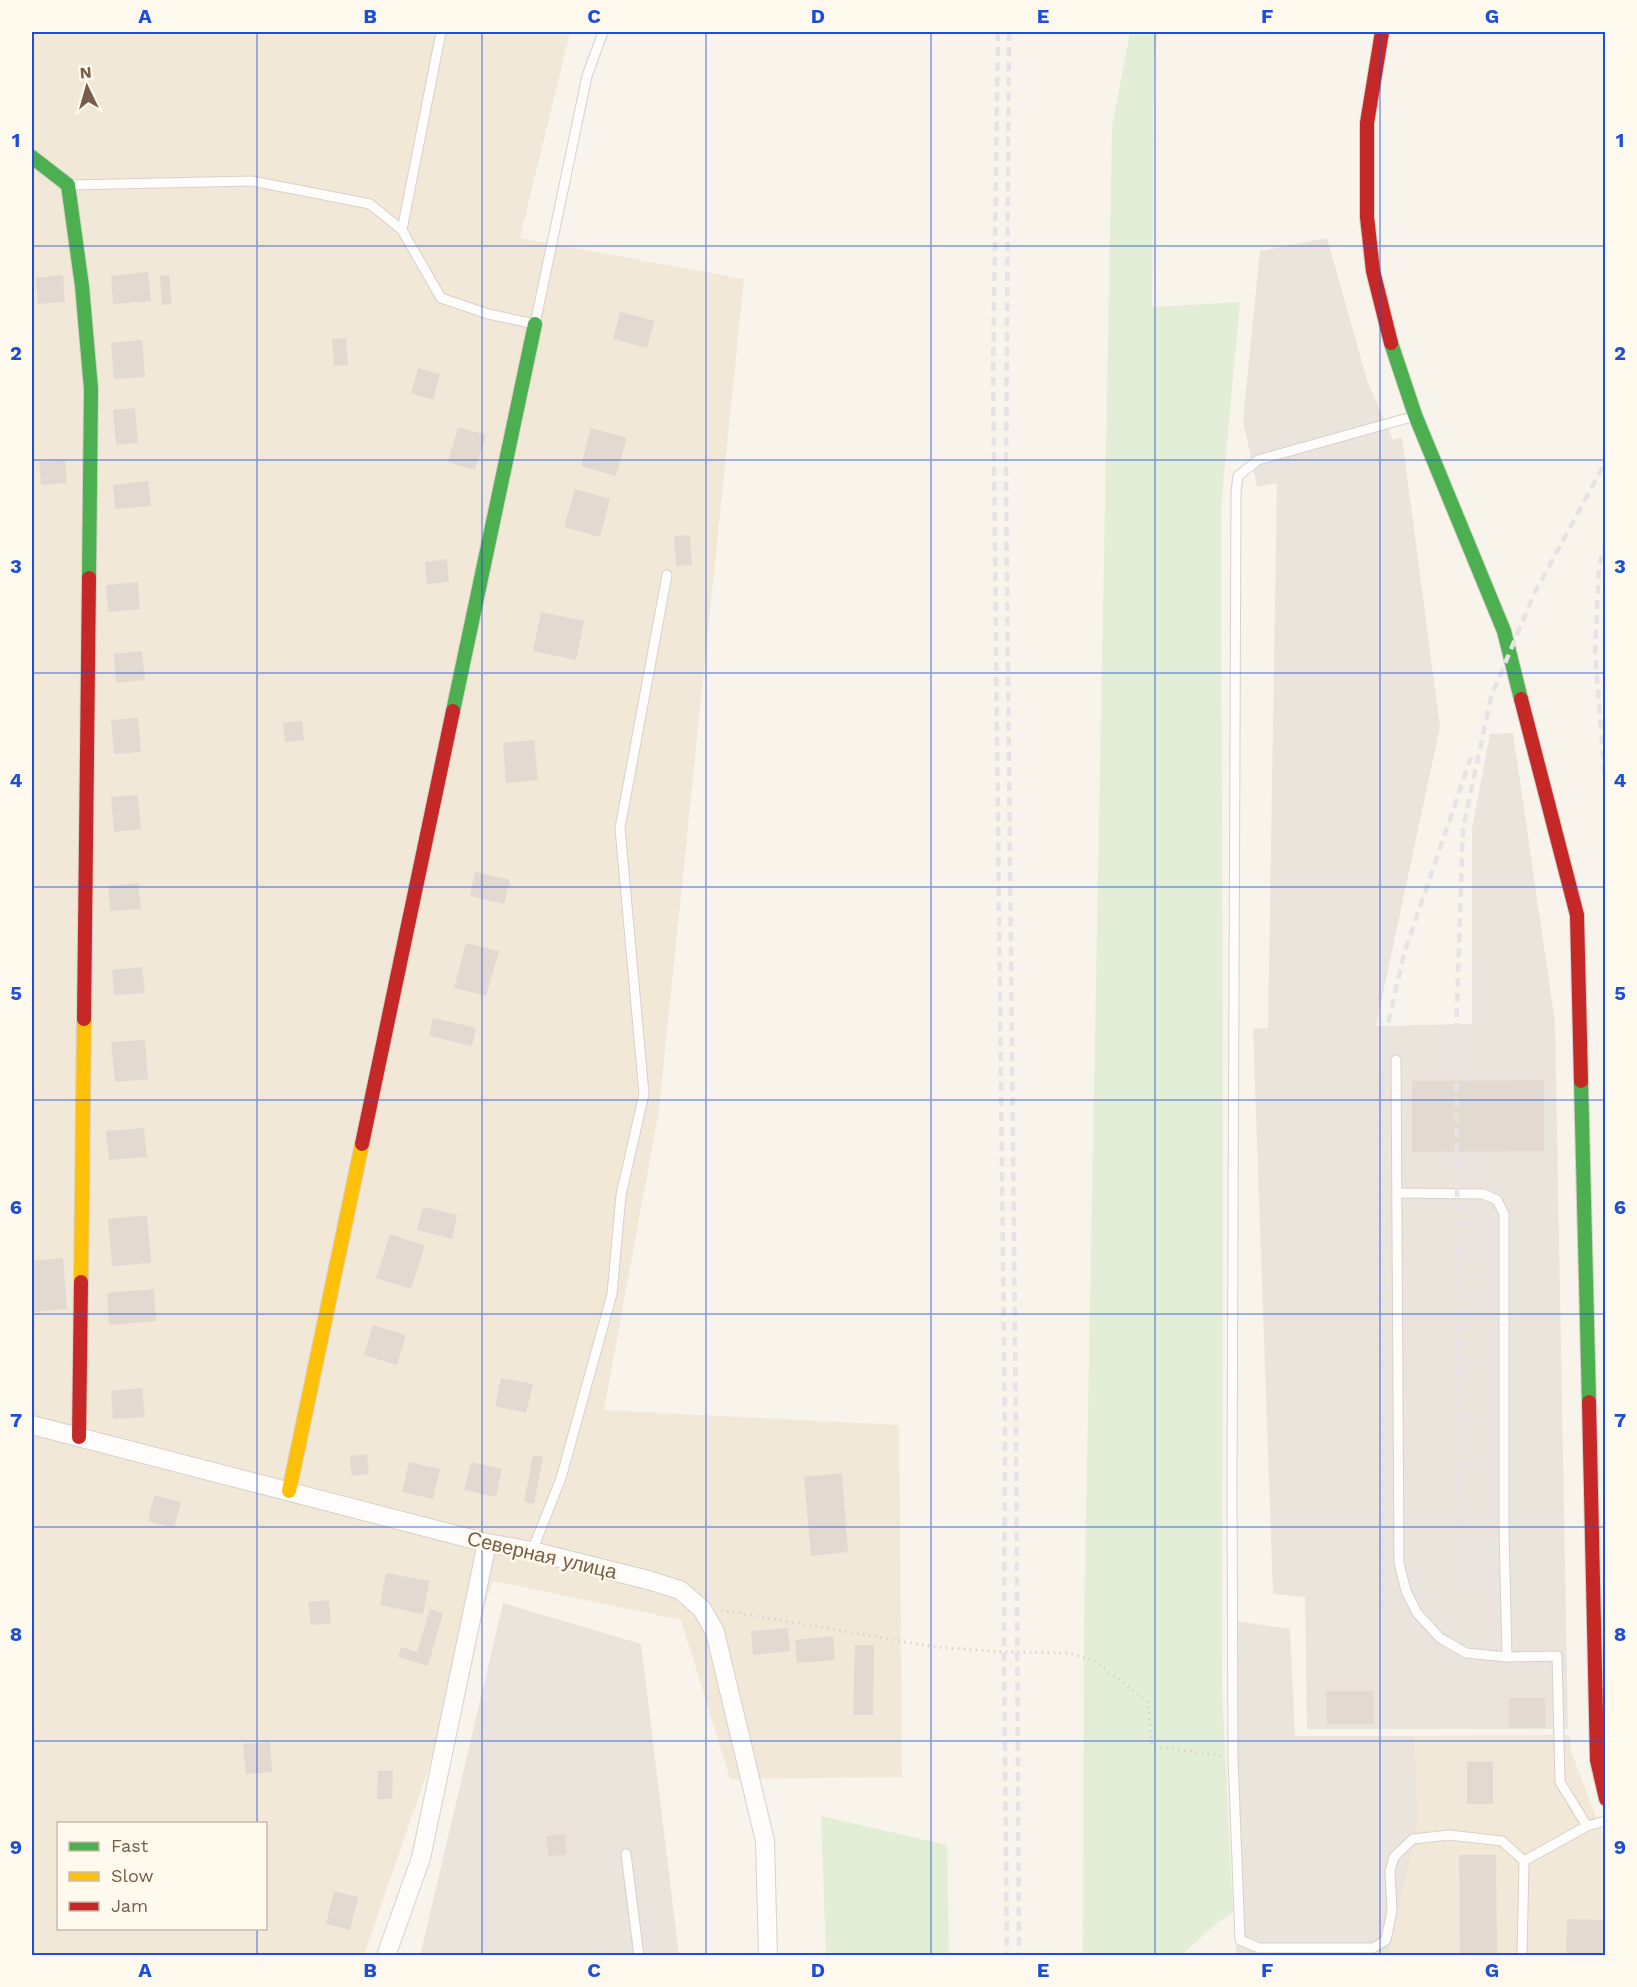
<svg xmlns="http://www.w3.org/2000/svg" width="1637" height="1987" viewBox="0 0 1637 1987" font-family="'Work Sans',sans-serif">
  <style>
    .residential { fill: #f1e8d8; fill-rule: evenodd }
    .industrial { fill: #ebe4dc }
    .green { fill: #e2efd6 }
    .building { fill: #e2dad0 }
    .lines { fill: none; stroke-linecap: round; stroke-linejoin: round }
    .lane-casing { stroke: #d7d1c9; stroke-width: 11 }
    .street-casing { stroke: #d7d1c9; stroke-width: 20 }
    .fast-casing { stroke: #d8d1c9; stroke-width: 16 }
    .slow-casing { stroke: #d8d1c9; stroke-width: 16 }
    .jam-casing { stroke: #d8d1c9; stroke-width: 16 }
    .path { stroke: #dbd4ce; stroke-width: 3; stroke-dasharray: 1.5 4.5; stroke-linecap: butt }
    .lane { stroke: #fefdfc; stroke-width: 9 }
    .street { stroke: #fefdfc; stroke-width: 18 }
    .fast { stroke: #4caf50; stroke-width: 14 }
    .slow { stroke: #ffc107; stroke-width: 14 }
    .jam { stroke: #c62828; stroke-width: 14 }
    .rail { stroke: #e5e3e5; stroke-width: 4.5; stroke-dasharray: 9 6; stroke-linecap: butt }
    .grid { fill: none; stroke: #1d4ed8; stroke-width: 1.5; stroke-opacity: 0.55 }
    .labels { text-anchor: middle; stroke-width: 5; stroke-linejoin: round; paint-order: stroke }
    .street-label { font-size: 20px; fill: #785e4a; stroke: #fffaed }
    .neatline { fill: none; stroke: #1d4ed8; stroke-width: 2 }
    .grid-label { font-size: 20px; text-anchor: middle; font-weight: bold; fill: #1d4ed8 }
  </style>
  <rect width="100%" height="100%" fill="#f8f4eb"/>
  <path class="residential" d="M32,32H570L520,238L744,279L659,1110L604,1410L899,1425L902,1777L730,1779L681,1620L493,1581L364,1955L32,1956ZM58,1824H266V1928H58Z
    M1570,1735L1571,1751L1605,1841V1955L1389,1956L1419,1819L1414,1736Z"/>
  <path class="industrial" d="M1327,238L1367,380L1393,440L1402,437L1440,727L1376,1026L1472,1024V829L1490,734L1513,733L1555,1022L1568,1729H1307L1305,1597L1273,1594L1253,1029L1268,1028L1277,483L1257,487L1243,420L1260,251Z
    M503,1603L641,1644L679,1955L420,1956Z
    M1228,1620L1290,1629L1295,1736H1414L1419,1819L1389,1955H1236Z"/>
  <path class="green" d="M1130,32H1158L1154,60L1152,307L1240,302L1221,508L1223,1107L1222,1690L1233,1912L1217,1923L1186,1951V1956L1083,1955L1084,1624L1112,127Z
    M821,1816L947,1845L949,1955H826Z"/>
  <path class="building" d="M148,272L151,301L113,304L111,276Z
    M63,275L65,302L38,304L36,278Z
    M169,275L172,304L162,305L160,276Z
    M620,312L654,321L647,348L613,339Z
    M346,338L348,365L334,366L332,339Z
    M142,340L145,377L114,379L111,343Z
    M418,368L440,374L433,400L411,393Z
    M135,408L138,443L116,445L113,410Z
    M458,427L486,435L475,470L448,462Z
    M591,428L627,438L616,476L581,466Z
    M65,460L67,483L41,485L39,462Z
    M148,481L151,506L115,509L113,485Z
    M575,489L610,499L600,537L564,527Z
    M690,535L692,565L676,566L674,536Z
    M447,559L449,582L427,584L425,562Z
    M138,582L140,609L108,612L106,585Z
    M541,612L584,621L576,660L533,651Z
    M142,651L145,680L116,683L114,654Z
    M138,718L141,752L114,754L111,720Z
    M302,721L304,740L285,742L283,723Z
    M534,740L538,780L506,783L503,743Z
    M138,795L141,829L114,832L111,797Z
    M475,872L510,880L504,904L470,896Z
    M138,883L141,909L110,911L108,886Z
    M466,943L499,951L486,996L454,988Z
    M142,967L145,993L114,995L112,970Z
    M433,1018L476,1028L472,1046L429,1036Z
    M145,1040L148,1079L115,1082L111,1042Z
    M1544,1080V1151L1412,1152V1081Z
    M144,1128L147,1157L109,1160L106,1131Z
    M423,1207L457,1215L452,1239L417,1230Z
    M147,1215L151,1263L112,1266L108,1219Z
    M390,1234L425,1246L411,1289L376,1278Z
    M63,1258L67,1309L33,1312L32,1261Z
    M154,1289L156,1321L109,1325L107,1293Z
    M373,1325L406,1335L397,1365L364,1355Z
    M501,1378L533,1384L526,1413L495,1406Z
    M142,1388L145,1417L113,1419L111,1391Z
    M367,1454L369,1474L352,1476L350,1456Z
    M533,1455L543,1457L534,1504L524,1502Z
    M409,1462L440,1469L433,1499L402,1492Z
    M471,1462L502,1469L496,1497L464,1490Z
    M842,1473L848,1552L811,1556L804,1477Z
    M154,1495L181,1502L174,1528L148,1521Z
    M386,1573L429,1581L423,1614L380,1605Z
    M329,1600L331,1623L311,1625L308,1602Z
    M430,1609L443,1613L428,1666L398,1657L401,1647L417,1652Z
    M788,1628L790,1651L753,1655L751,1631Z
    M833,1636L835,1660L797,1663L795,1640Z
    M855,1645H874L873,1715H853Z
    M1326,1691H1373L1374,1724H1327Z
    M1509,1698H1545L1546,1728H1509Z
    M270,1742L272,1772L246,1774L243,1744Z
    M1467,1762H1493V1804H1467Z
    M378,1771H393L392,1799H377Z
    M565,1834L566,1855L548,1856L546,1836Z
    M1459,1855H1496L1497,1956H1460Z
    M334,1891L358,1897L350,1930L326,1924Z
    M1567,1919L1606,1920V1956H1566Z"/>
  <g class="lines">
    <defs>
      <path id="lane" d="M70,185L252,181L370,204L402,230L441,298L488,314L535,324L587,76L603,32
        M402,230L441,32
        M1415,416L1258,460L1238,476L1236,492L1232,1484L1233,1758L1240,1940L1259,1948H1373L1386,1940L1392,1911L1390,1871L1394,1857L1413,1839L1449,1835L1502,1841L1524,1861L1522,1956
        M1396,1060L1399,1563L1406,1591L1417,1613L1440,1638L1466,1653L1507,1657L1557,1656L1560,1782L1587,1826
        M1398,1193L1483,1194L1497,1200L1504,1214V1530L1507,1657
        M532,1551L561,1478L612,1294L621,1195L644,1094L620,828L667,575
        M626,1854L639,1956
        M1524,1861L1587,1826L1606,1821"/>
      <path id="street" d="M32,1425L487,1543L532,1551L648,1580L680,1590L702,1609L715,1632L765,1841L768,1956
        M386,1956L421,1858L487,1543"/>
      <path id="fast" d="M32,157L68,185L82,286L91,389L89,578
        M1391,343L1415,415L1504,631L1521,699
        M453,711L535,324
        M1581,1081L1589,1402"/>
      <path id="slow" d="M81,1282L84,1019
        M289,1491L362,1144"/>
      <path id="jam" d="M1382,32L1367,123V217L1373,271L1391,343
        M1521,699L1577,915L1581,1081
        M84,1019L89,578
        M362,1144L453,711
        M1589,1402L1597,1760L1606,1799
        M79,1437L81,1282"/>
    </defs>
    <use href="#lane" class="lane-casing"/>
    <use href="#street" class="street-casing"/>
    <use href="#fast" class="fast-casing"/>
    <use href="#slow" class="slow-casing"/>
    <use href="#jam" class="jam-casing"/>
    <path class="path" d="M721,1610L935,1647L1004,1652L1068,1653L1093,1660L1148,1702L1152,1746L1222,1756"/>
    <use href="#lane" class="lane"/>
    <use href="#street" class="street"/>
    <use href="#fast" class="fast"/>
    <use href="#slow" class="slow"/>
    <use href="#jam" class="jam"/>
    <path class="rail" d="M998,32L993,376L1005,1438L1004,1652L1007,1956
      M1009,32L1006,481L1016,1431L1019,1956
      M1606,541L1599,566L1595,653L1606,792
      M1460,1587L1456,1035L1463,828L1491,697L1534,594L1606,461
      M1383,1607L1379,1114L1389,1020L1404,954L1471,757"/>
  </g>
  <path class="grid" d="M257,32V1824M482,32V1956M706,32V1956M931,32V1956M1155,32V1956M1380,32V1956M32,246H1606M32,460H1606M32,673H1606M32,887H1606M32,1100H1606M32,1314H1606M32,1527H1606M32,1741H1606M257,1928V1956"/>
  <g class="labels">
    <g class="street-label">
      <text transform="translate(542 1555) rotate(13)" y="7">Северная улица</text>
    </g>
  </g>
  <rect width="1637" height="1987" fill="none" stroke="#fffaed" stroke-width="66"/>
  <rect x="57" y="1822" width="210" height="108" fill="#fffaed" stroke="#c9bcac" stroke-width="1.5"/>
  <rect x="69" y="1842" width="30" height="9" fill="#4caf50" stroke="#c9bcac" stroke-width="1.5"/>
  <text x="111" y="1852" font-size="18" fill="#785e4a">Fast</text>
  <rect x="69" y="1872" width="30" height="9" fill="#ffc107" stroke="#c9bcac" stroke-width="1.5"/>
  <text x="111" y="1882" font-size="18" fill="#785e4a">Slow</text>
  <rect x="69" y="1902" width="30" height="9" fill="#c62828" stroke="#c9bcac" stroke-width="1.5"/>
  <text x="111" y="1912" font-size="18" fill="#785e4a">Jam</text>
  <g transform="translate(87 87) rotate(355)" stroke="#fffaed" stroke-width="4.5" paint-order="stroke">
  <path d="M0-4.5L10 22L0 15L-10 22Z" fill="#785e4a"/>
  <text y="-9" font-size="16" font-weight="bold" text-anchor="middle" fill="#785e4a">N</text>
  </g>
  <rect x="33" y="33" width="1571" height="1921" class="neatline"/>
  <g class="grid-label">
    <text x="145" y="23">A</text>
    <text x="370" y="23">B</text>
    <text x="594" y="23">C</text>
    <text x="818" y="23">D</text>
    <text x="1043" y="23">E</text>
    <text x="1267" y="23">F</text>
    <text x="1492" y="23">G</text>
    <text x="16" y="147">1</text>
    <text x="1620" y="147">1</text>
    <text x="16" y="360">2</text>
    <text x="1620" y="360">2</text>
    <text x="16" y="573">3</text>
    <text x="1620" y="573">3</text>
    <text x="16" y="787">4</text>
    <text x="1620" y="787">4</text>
    <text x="16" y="1000">5</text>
    <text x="1620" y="1000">5</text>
    <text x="16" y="1214">6</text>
    <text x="1620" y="1214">6</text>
    <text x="16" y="1427">7</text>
    <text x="1620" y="1427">7</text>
    <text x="16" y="1641">8</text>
    <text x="1620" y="1641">8</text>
    <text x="16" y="1854">9</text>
    <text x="1620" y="1854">9</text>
    <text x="145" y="1977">A</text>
    <text x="370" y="1977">B</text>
    <text x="594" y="1977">C</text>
    <text x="818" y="1977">D</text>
    <text x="1043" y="1977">E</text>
    <text x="1267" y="1977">F</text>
    <text x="1492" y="1977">G</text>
  </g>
</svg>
